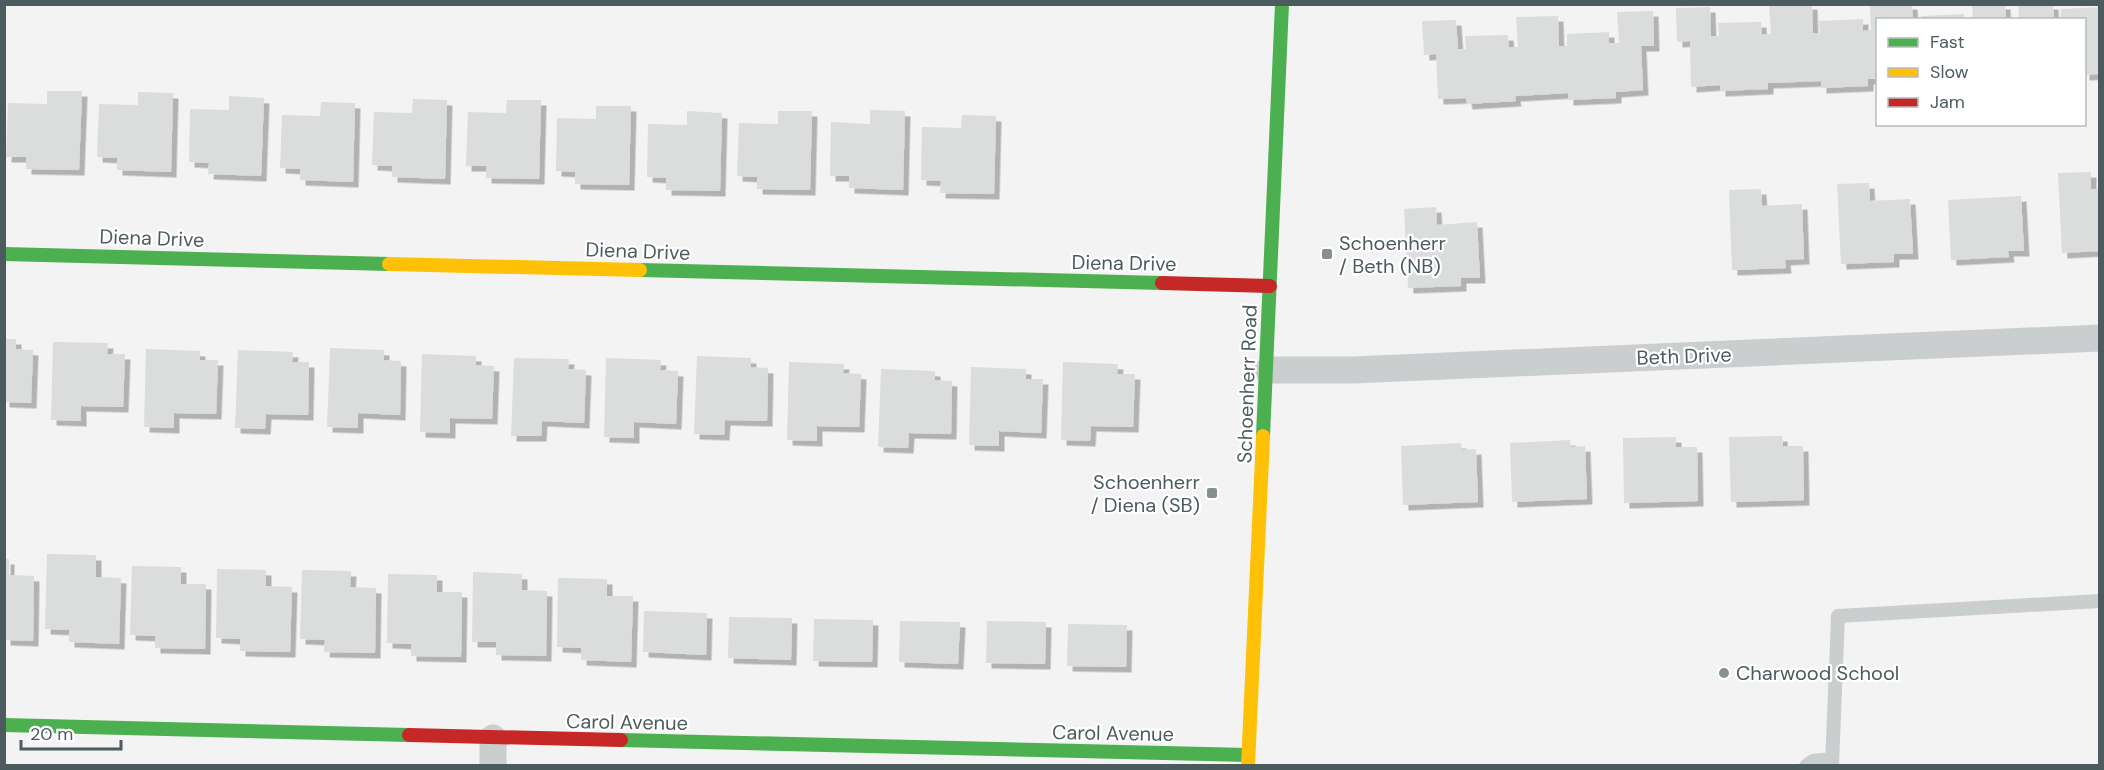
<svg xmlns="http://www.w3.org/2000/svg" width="2104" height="770" viewBox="0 0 2104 770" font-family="'DM Sans',sans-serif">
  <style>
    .building { fill: #dbdcdc; filter: url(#shadow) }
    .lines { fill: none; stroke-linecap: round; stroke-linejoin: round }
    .lane { stroke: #cbcece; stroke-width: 14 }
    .street { stroke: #cbcece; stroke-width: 27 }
    .fast { stroke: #4caf50; stroke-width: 14 }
    .slow { stroke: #ffc107; stroke-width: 14 }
    .jam { stroke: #c62828; stroke-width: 14 }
    .poi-dot { fill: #869092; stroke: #fff; stroke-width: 2 }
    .labels { text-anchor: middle; stroke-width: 4.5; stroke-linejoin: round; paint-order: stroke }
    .street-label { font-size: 20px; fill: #4b5b5e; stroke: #fff }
    .poi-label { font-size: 20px; fill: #4b5b5e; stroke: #fff; text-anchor: start }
  </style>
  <defs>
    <filter id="shadow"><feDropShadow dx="5.5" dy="5.5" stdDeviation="0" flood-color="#0004"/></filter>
  </defs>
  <rect width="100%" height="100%" fill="#f3f3f3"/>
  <path class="building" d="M1812,4L1813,33H1820L1819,21L1863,19V31L1871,30L1870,4H1912L1913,20H1878V79H1868V86L1821,88V81L1768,83V89L1720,91V85L1691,87L1690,41L1677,42L1676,8L1710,7L1711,36H1719L1718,23L1761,22L1762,35L1771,34L1769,5Z
    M1972,4H2005L2006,20H1973Z
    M2018,4H2053L2054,20H2019Z
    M2100,7V74L2084,75V20H2061V9Z
    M1653,11L1654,46H1641L1643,90L1616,92V98L1568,100V93L1515,96L1516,101L1467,104L1466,98L1438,99L1436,54L1424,55L1422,21L1456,20L1458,49H1466L1465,36L1508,35L1509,47H1518L1516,17L1558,16L1559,46H1567V34L1609,32V43H1619L1617,12Z
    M1964,14V20H1921V16Z
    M47,91H82L79,170L26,169V157H6L8,103L47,104Z
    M138,92L173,93L171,172L117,170V158L97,157L99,104L138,105Z
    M229,96L264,98L261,176L208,174L209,163L189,162L190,109L229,110Z
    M413,99L447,100L445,179L392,177V166L372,165L374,112L412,113Z
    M507,100H541L539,179L486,178V166H466L468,112L506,113Z
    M321,102L355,103L353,182L300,180V169L280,168L282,115L320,116Z
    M596,106H631L629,185L575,184V172L556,171L557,118L596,119Z
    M870,110L905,111L903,190L849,188V176H830L831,122L870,124Z
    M687,111L722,113L720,191L666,190V178L647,177L648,124L687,125Z
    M778,111H812L810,190L757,189V177L737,176L739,123L778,124Z
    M962,115L996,116L994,194L940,193L941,181L921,180L922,127L961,128Z
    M2091,172V189H2100V251L2062,253L2058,173Z
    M1869,183L1870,201L1910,199L1913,254H1894V262L1841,264L1837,184Z
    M1761,189L1762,206L1802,204L1804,259L1785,260L1786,268L1732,270L1729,190Z
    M2021,196L2024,251H2008L2009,257L1951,260L1948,200Z
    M1436,207L1437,225L1477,222L1480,278H1461V286L1408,288L1404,209Z
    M4,339H16V349L33,350L31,403L4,402Z
    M53,342L108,343L107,354H125L123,407L81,406V421L51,420Z
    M330,348L384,350V360L401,361L400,415L358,413V428L327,427Z
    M146,349L200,351V360H218L216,414L174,413V428L144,427Z
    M238,350L293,352L292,362H309L308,415L266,414L265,429L235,428Z
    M422,354L476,356V365L494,366L492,419L450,418V433L420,432Z
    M697,356L751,358V367L768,368L767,421L725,420L724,435L694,434Z
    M514,358L569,359L568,369L586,370L584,423L542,421L541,436H511Z
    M606,358L661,360L660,370L678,371L676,424L634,422V438L604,437Z
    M789,362L844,364L843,373L861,374L859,427L817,426V441L787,440Z
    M1063,362L1118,364L1117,374H1135L1133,427L1091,426L1090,441L1061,440Z
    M971,367L1026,369V379H1043L1041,433L999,431V446L969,445Z
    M881,369L935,371V380L952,381L951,434L909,433L908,448L878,447Z
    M1782,436L1783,446H1803L1804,500L1731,502L1729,437Z
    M1676,437V447H1697L1698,501L1624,503L1623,438Z
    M1570,440L1571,447L1585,446L1587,499L1512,502L1510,443Z
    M1461,443L1462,450L1476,449L1478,502L1403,505L1401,446Z
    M47,554L96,555V577L121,578L119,644L69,642V630L45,629Z
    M5,559H9V575L34,576L33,641L5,640Z
    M132,566L181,567V584H206L205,649L155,648V636L130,635Z
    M217,569L266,570V586L292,587L290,652L240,651V639L216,638Z
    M302,570L351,571L350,587L376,588L375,653L324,652L325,640L300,639Z
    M473,572L522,574V590L547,591L546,656L496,655V642H472Z
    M388,574L437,575V592H462L461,657L411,656V644L387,643Z
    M558,578L607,579V596H633L631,662L581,660V648L557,647Z
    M644,611L707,613L706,655L643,652Z
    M729,617L792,618L791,660L728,658Z
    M814,619L873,620L872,662L813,661Z
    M900,621L960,622L958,664L899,662Z
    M987,621L1046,622L1045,664L986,663Z
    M1068,624L1127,625L1126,667L1067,666Z"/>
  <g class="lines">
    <path class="lane" d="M1806,766L1813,761L1832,759
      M1832,766L1838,616L2100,601"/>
    <path class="street" d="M1268,370H1353L2100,338
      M493,766V738"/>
    <path class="fast" d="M4,254L389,264
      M640,270L1162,283
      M1263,436L1282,4
      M4,725L409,735
      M621,740L1248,755"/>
    <path class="slow" d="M389,264L640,270
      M1248,766L1263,436"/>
    <path class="jam" d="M1162,283L1270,286
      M409,735L621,740"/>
  </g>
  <g class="poi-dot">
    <rect x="1321" y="248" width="12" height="12" rx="3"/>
    <rect x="1206" y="487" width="12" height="12" rx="3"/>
    <circle cx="1724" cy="673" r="6"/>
  </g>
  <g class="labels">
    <g class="street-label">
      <text transform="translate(152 238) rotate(2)" y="7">Diena Drive</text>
      <text transform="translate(638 251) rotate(2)" y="7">Diena Drive</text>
      <text transform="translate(1124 263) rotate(1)" y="7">Diena Drive</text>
      <text transform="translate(1684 356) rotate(-2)" y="7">Beth Drive</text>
      <text transform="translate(1247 384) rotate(-88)" y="7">Schoenherr Road</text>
      <text transform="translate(627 722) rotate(1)" y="7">Carol Avenue</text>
      <text transform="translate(1113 733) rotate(1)" y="7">Carol Avenue</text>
    </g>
    <g class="poi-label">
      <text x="1339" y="250">Schoenherr<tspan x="1339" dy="23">/ Beth (NB)</tspan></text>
      <text x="1200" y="489" text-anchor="end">Schoenherr<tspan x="1200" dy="23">/ Diena (SB)</tspan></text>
      <text x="1736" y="680">Charwood School</text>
    </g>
  </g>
  <rect width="2104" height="770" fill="none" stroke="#4b5b5e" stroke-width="12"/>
  <rect x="1876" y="18" width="210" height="108" fill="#ffffff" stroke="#b7bdbf" stroke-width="1.5"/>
  <rect x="1888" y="38" width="30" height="9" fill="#4caf50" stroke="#b7bdbf" stroke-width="1.5"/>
  <text x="1930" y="48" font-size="18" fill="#4b5b5e">Fast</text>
  <rect x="1888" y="68" width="30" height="9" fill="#ffc107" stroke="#b7bdbf" stroke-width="1.5"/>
  <text x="1930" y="78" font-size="18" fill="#4b5b5e">Slow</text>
  <rect x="1888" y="98" width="30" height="9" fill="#c62828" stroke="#b7bdbf" stroke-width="1.5"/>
  <text x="1930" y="108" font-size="18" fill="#4b5b5e">Jam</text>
  <path d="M21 740v9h100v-9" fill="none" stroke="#4b5b5e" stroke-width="3"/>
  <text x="30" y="740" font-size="18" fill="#4b5b5e" stroke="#ffffff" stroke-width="4.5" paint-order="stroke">20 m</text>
</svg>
